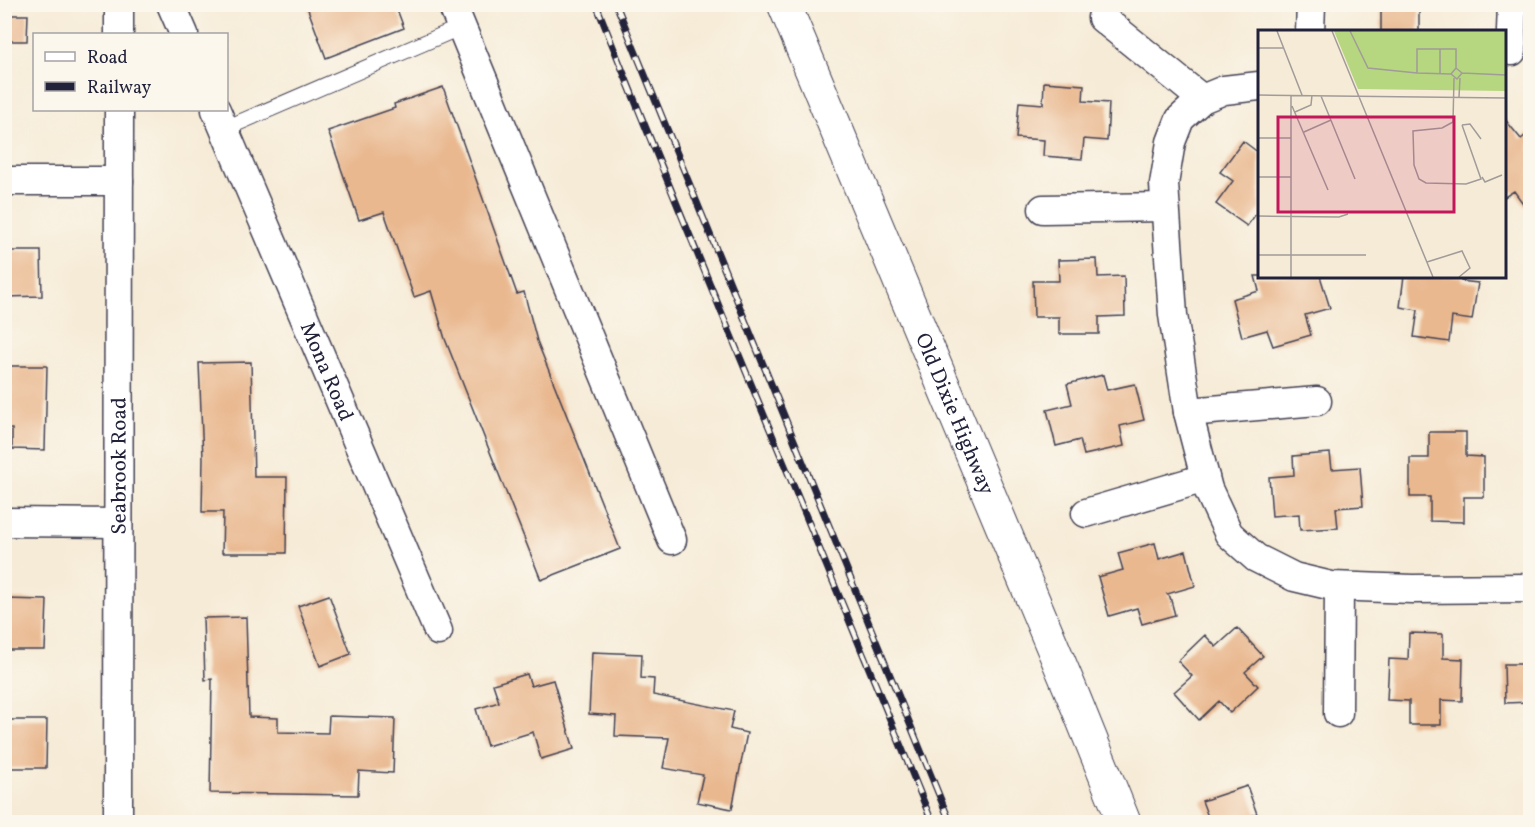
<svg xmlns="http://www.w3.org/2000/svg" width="1535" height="827" viewBox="0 0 1535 827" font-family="Vollkorn,serif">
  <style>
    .building { fill: #e9b88f }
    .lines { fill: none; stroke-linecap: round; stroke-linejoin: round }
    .lane-casing { stroke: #424052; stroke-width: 17 }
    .street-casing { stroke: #424052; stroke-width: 31 }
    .secondary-casing { stroke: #424052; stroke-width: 35 }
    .lane { stroke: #fff; stroke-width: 15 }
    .street { stroke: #fff; stroke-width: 28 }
    .secondary { stroke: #fff; stroke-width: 33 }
    .rail-casing { stroke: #22223b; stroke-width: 7 }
    .rail { stroke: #fbf7ec; stroke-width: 4.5; stroke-dasharray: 14; stroke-linecap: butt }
    .labels { text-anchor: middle; stroke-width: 6; stroke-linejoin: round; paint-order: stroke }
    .street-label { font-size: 21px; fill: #22223b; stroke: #fbf7ec }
    .inset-road { fill: none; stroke: #a19b99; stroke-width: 1.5 }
    .view { fill: #c2185b; fill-opacity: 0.15; stroke: #c2185b; stroke-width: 3 }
    .inset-edge { fill: none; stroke: #22223b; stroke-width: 3 }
  </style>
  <rect width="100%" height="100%" fill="#fbf7ec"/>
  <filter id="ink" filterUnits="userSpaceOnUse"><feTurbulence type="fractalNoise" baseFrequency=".0167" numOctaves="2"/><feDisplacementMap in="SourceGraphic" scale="12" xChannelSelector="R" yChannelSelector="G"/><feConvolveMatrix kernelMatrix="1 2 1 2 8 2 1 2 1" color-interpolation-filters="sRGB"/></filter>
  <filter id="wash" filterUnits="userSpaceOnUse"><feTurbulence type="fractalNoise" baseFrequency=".008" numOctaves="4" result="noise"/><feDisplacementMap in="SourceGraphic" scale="24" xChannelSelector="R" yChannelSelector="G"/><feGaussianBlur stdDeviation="1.35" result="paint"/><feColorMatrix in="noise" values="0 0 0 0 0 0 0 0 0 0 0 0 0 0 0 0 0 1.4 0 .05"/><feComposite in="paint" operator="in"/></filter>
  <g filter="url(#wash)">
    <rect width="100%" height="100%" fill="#f6ebd7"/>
    <g id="blocks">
      <path class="building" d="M306,4H395L404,28L326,58Z
        M1381,4H1419V32H1381Z
        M4,15H28L27,41H4Z
        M1044,82L1084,85L1083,101L1109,103L1107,141L1084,139L1082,159L1043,156L1044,140L1016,138L1019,102L1043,104Z
        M443,87L517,294L524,292L537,341L620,549L541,580L445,339L431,291L414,297L384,212L359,220L328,131L395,108L394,104Z
        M1503,117L1521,139L1530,132V213L1514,191L1503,198Z
        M1243,141L1259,153V210L1247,226L1216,204L1233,181L1220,172Z
        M4,251H41L42,296L4,297Z
        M1097,259L1098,277L1124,276L1125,316L1099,317V334H1059V317H1034L1033,281H1059L1058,260Z
        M1255,276H1320L1330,308L1305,315L1311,335L1273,346L1267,330L1242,337L1232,299L1259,291Z
        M1404,276H1462L1461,281L1478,283L1472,320L1452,317L1449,342L1414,337L1418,310L1400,307Z
        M251,362L254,477H287L286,553H222L223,512H202L203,458L199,363Z
        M4,366H47L45,450L12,449V429H4Z
        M1103,375L1107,390L1135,384L1144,420L1120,426L1124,446L1084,455L1080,440L1056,446L1047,410L1072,404L1067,384Z
        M1429,432H1466V456L1484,457V497H1464V522L1430,521V497H1410V458H1429Z
        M1330,453L1332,469L1360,467L1363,506L1336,508L1338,528L1300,530L1299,514L1272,516L1269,477L1294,475L1293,456Z
        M1155,543L1159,559L1186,551L1195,586L1167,594L1170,597L1175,615L1142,624L1137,608L1109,616L1098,577L1123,570L1118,553Z
        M329,595L351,654L320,666L298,606Z
        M4,599L47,600L45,650H4Z
        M246,617L249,717L278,718V732L328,733L329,716L395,718L393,773L359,771L358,795L210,793L212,679L205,680L203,618Z
        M1237,628L1263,656L1245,672L1258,686L1230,713L1219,701L1199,720L1174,692L1192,676L1178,661L1205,635L1216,647Z
        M1409,633L1443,634V658L1463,659L1462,701L1441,700V725H1409V701L1387,700L1389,659L1408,660Z
        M592,652L642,654L641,678L654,679L653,695L734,711L730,729L747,733L732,809L697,802L703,775L663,768L669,738L615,736L616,716L589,714Z
        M1504,664H1530V702L1505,703Z
        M527,674L531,686L553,680L574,749L541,759L533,732L487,746L476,709L499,702L493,684Z
        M4,720H47L46,768H4Z
        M1247,786L1257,814L1232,822H1210L1202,801Z"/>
    </g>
  </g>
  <g filter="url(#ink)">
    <use href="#blocks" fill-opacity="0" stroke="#424052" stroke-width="1.5"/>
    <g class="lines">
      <defs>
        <path id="lane" d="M224,129L461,27"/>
        <g id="street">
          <path d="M171,4L184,34"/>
          <path d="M452,4L672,540"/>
          <path d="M1512,4L1511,31L1512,51"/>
          <path d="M1102,18L1202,99"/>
          <path d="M1310,32L1311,4"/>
          <path d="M119,34V4"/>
          <path d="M1259,86L1224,90L1202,99L1180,119L1171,142L1164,184L1173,315L1188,412L1208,489L1229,534L1256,558L1294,577L1332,586L1412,589L1530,588"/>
          <path id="s1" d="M216,110L438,631"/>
          <path d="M4,181H119"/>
          <path d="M1043,209L1165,207"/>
          <path d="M1188,412L1317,401"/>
          <path d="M1086,513L1205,478"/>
          <path d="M4,522L118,523"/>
          <path d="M1338,713L1339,587"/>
          <path id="s2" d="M118,822L119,110"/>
        </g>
        <g id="secondary">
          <path id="s3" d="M784,4L1074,698L1124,822"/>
        </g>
      </defs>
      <use href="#lane" class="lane-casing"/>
      <use href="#street" class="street-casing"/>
      <use href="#secondary" class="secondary-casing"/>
      <use href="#lane" class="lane"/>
      <use href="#street" class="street"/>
      <use href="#secondary" class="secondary"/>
      <defs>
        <path id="rail" d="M596,4C705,278 821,549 932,822
          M616,4L950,822"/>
      </defs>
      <use href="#rail" class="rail-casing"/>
      <use href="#rail" class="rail"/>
    </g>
  </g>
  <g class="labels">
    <g class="street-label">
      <text dy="7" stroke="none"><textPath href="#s1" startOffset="284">Mona Road</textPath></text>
      <text dy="7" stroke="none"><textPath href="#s3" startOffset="444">Old Dixie Highway</textPath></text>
      <text dy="7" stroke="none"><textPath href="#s2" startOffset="356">Seabrook Road</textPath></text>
    </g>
  </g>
  <g transform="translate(1258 30)">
    <rect width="248" height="248" fill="#f6ebd7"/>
    <path d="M76,1H247V61L100,59Z" fill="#b6d77f"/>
    <path class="inset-road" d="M19,1L44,65M74,1L175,247M92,1L110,38L159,43M0,18H26M182,19V44M204,43L248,45M193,44L159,43V19H198V38L193,44L199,49L204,43L198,38M0,65L248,68M63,66L97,149M201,67L202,48M34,76L70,160M37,82L53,75L54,65M195,92L184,98L155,101L156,135L161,149L168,153L208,154L223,149L204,95M195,92L196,48M204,95L212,94L223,109M46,102L73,90M0,108H33M0,147H33M224,147L227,152L244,145M0,186L81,187L90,184M0,225H108M169,232L204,221L212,238L201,247M33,247V65"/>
    <path class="view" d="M20,87H196V182H20Z"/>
    <rect width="248" height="248" class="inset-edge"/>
  </g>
  <rect width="1535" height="827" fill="none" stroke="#fbf7ec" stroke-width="24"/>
  <rect x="33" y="33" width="195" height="78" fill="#fbf7ec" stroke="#a4a2a5" stroke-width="1.5"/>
  <rect x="45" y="52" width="30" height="9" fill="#ffffff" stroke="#a4a2a5" stroke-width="1.5"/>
  <text x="87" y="63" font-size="18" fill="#22223b">Road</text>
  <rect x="45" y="82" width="30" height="9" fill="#22223b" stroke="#a4a2a5" stroke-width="1.5"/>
  <text x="87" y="93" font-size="18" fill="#22223b">Railway</text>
</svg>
